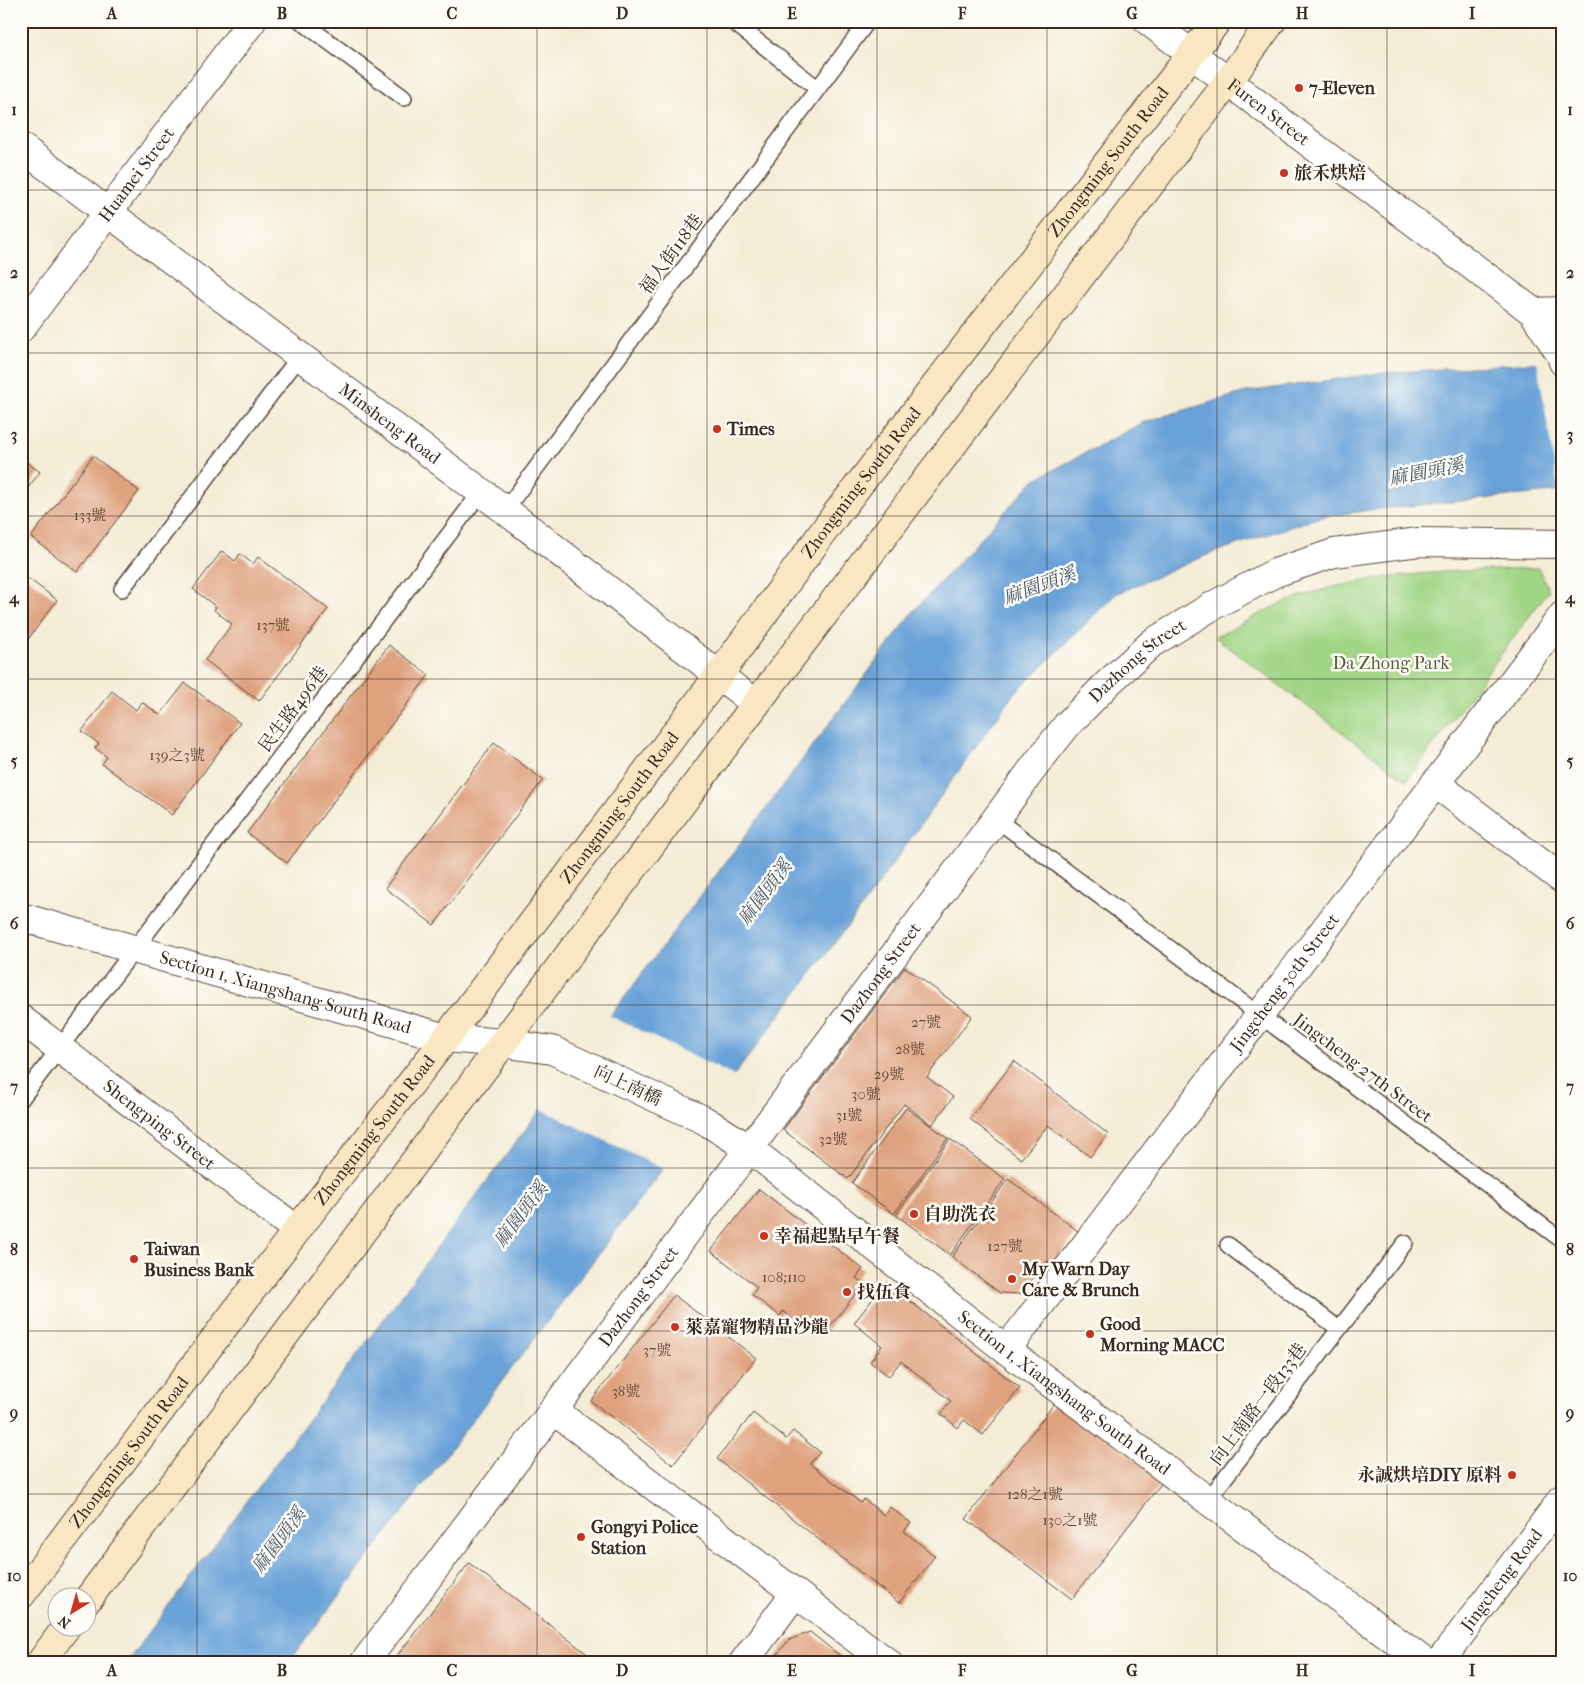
<svg xmlns="http://www.w3.org/2000/svg" width="1584" height="1684" viewBox="0 0 1584 1684" font-family="'IM FELL French Canon','Noto Serif TC',serif">
  <style>
    .green { fill: #a0d585; stroke: #6e8052 }
    .water { fill: #69a2d8; stroke: #52667b }
    .pier { fill: #f4ecd6 }
    .building { fill: #dfa27f }
    .lines { fill: none; stroke-linecap: round; stroke-linejoin: round }
    .lane-casing { stroke: #57473a; stroke-width: 18 }
    .street-casing { stroke: #57473a; stroke-width: 30 }
    .secondary-casing { stroke: #57473a; stroke-width: 30 }
    .lane { stroke: #fff; stroke-width: 15 }
    .street { stroke: #fff; stroke-width: 28 }
    .secondary { stroke: #f9e7c3; stroke-width: 28 }
    .grid { fill: none; stroke: #3b2a1e; stroke-width: 1; stroke-opacity: 0.55 }
    .poi-dot { fill: #c8321e; stroke: #fdfcf7; stroke-width: 2 }
    .labels { text-anchor: middle; stroke-width: 5; stroke-linejoin: round; paint-order: stroke }
    .number-label { font-size: 15px; fill: #644836 }
    .poi-label { font-size: 18px; font-weight: bold; fill: #3b2a1e; stroke: #fdfcf7; text-anchor: start }
    .street-label { font-size: 18px; fill: #3b2a1e; stroke: #fdfcf7 }
    .park-label { font-size: 18px; fill: #595d3d; stroke: #fdfcf7 }
    .water-label { font-size: 19px; font-style: italic; fill: #4d5a68; stroke: #fdfcf7 }
    .neatline { fill: none; stroke: #3b2a1e; stroke-width: 2 }
    .grid-label { font-size: 16px; text-anchor: middle; font-weight: bold; fill: #3b2a1e }
  </style>
  <rect width="100%" height="100%" fill="#fdfcf7"/>
  <filter id="ink" filterUnits="userSpaceOnUse"><feTurbulence type="fractalNoise" baseFrequency=".02" numOctaves="2"/><feDisplacementMap in="SourceGraphic" scale="10" xChannelSelector="R" yChannelSelector="G"/><feConvolveMatrix kernelMatrix="1 2 1 2 8 2 1 2 1" color-interpolation-filters="sRGB"/></filter>
  <filter id="wash" filterUnits="userSpaceOnUse"><feTurbulence type="fractalNoise" baseFrequency=".0096" numOctaves="4" result="noise"/><feDisplacementMap in="SourceGraphic" scale="20" xChannelSelector="R" yChannelSelector="G"/><feGaussianBlur stdDeviation="1.12" result="paint"/><feColorMatrix in="noise" values="0 0 0 0 0 0 0 0 0 0 0 0 0 0 0 0 0 1.4 0 .05"/><feComposite in="paint" operator="in"/></filter>
  <g filter="url(#wash)">
    <rect width="100%" height="100%" fill="#f4ecd6"/>
    <path class="green" d="M1538,568L1549,590L1407,781L1215,637C1239,625 1263,611 1287,601C1364,572 1457,571 1538,568Z"/>
    <path class="water" d="M1563,361V491L1378,509L1320,517L1212,553L1116,594L1013,695L859,911L288,1663H126L913,612L1034,480L1144,422L1246,392L1380,373Z"/>
    <path class="pier" d="M1563,359V494H1559L1537,361Z
      M608,1015L736,1077L665,1170L539,1108Z"/>
    <g id="blocks">
      <path class="building" d="M93,456L139,491L77,572L31,537Z
        M21,458L40,472L21,497Z
        M222,551L235,561L240,554L253,564L258,557L328,609L259,701L205,660L232,624L214,610L216,607L193,589Z
        M21,573L57,600L21,649Z
        M389,645L429,675L287,863L247,833Z
        M185,683L240,723L172,815L102,764L107,757L95,748L99,744L82,731L112,691L136,710L142,702L160,715Z
        M494,743L543,780L434,925L385,888Z
        M905,967L972,1016L927,1077L953,1097L932,1125L904,1104L848,1179L783,1130Z
        M1014,1061L1108,1134L1090,1157L1048,1125L1021,1159L970,1119Z
        M906,1108L948,1138L894,1214L852,1183Z
        M950,1139L1005,1179L950,1255L896,1215Z
        M1008,1179L1078,1231L1053,1265L1047,1261L1021,1294L1000,1293L952,1257Z
        M759,1189L863,1269L856,1278L864,1283L825,1333L804,1317L799,1323L783,1311L780,1316L752,1295L757,1287L711,1251Z
        M886,1282L1020,1388L983,1435L964,1420L958,1428L941,1414L951,1401L901,1361L889,1376L870,1362L882,1346L854,1323Z
        M674,1295L756,1358L673,1465L591,1401Z
        M1057,1400L1163,1481L1072,1599L966,1519Z
        M753,1413L786,1439L793,1431L820,1452L810,1464L861,1503L864,1499L884,1515L890,1507L911,1523L904,1531L935,1556L899,1603L717,1459Z
        M469,1563L599,1663H395L393,1661Z
        M810,1632L849,1663H770L789,1640Z"/>
    </g>
  </g>
  <g filter="url(#ink)">
    <use href="#blocks" fill-opacity="0" stroke="#57473a" stroke-width="1"/>
    <g class="lines">
      <defs>
        <path id="lane" d="M301,21L404,98
          M732,21L817,88
          M505,510L868,21
          M122,589L300,356
          M996,819L1563,1241
          M21,1099L481,492
          M1228,1245L1339,1329
          M1207,1501L1405,1243"/>
        <g id="street">
          <path id="s1" d="M1148,21L1533,312L1561,355L1563,362"/>
          <path id="s2" d="M21,147L505,510L756,704"/>
          <path d="M1533,312L1563,311"/>
          <path id="s3" d="M21,328L252,21"/>
          <path d="M1435,783L1563,880"/>
          <path id="s4" d="M21,917L446,1038L502,1043L552,1050L704,1120L750,1149L1006,1350L1426,1663"/>
          <path id="s5" d="M21,1019L297,1230"/>
          <path id="s6" d="M1006,1350L1563,615"/>
          <path d="M553,1410L888,1663"/>
          <path id="s7" d="M364,1663L996,819L1034,767L1067,725L1108,683L1152,643L1214,605L1275,573L1334,553L1419,542L1563,544"/>
          <path d="M743,1663L795,1593"/>
          <path id="s8" d="M1439,1663L1563,1498"/>
        </g>
        <g id="secondary">
          <path id="s9" d="M21,1595L297,1230L446,1038L719,675L834,517L1217,21"/>
          <path d="M88,1599L756,704L1228,82L1272,21"/>
          <path d="M40,1663L67,1626"/>
        </g>
      </defs>
      <use href="#lane" class="lane-casing"/>
      <use href="#street" class="street-casing"/>
      <use href="#secondary" class="secondary-casing"/>
      <use href="#lane" class="lane"/>
      <use href="#street" class="street"/>
      <use href="#secondary" class="secondary"/>
    </g>
  </g>
  <path class="grid" d="M197,21V1663M367,21V1663M537,21V1663M707,21V1663M877,21V1663M1047,21V1663M1217,21V1663M1387,21V1663M21,190H1563M21,353H1563M21,516H1563M21,679H1563M21,842H1563M21,1005H1563M21,1168H1563M21,1331H1563M21,1494H1563"/>
  <g class="poi-dot">
    <circle cx="1299" cy="88" r="5"/>
    <circle cx="1284" cy="173" r="5"/>
    <circle cx="717" cy="429" r="5"/>
    <circle cx="914" cy="1214" r="5"/>
    <circle cx="764" cy="1236" r="5"/>
    <circle cx="134" cy="1259" r="5"/>
    <circle cx="1012" cy="1279" r="5"/>
    <circle cx="847" cy="1292" r="5"/>
    <circle cx="675" cy="1327" r="5"/>
    <circle cx="1090" cy="1334" r="5"/>
    <circle cx="1512" cy="1475" r="5"/>
    <circle cx="581" cy="1537" r="5"/>
  </g>
  <g class="labels">
    <g class="number-label">
      <text x="90" y="520">133號</text>
      <text x="273" y="630">137號</text>
      <text x="177" y="760">139之3號</text>
      <text x="926" y="1027">27號</text>
      <text x="910" y="1054">28號</text>
      <text x="889" y="1079">29號</text>
      <text x="866" y="1099">30號</text>
      <text x="849" y="1120">31號</text>
      <text x="833" y="1144">32號</text>
      <text x="1005" y="1251">127號</text>
      <text x="784" y="1282">108;110</text>
      <text x="657" y="1355">37號</text>
      <text x="626" y="1396">38號</text>
      <text x="1035" y="1499">128之1號</text>
      <text x="1070" y="1525">130之1號</text>
    </g>
    <g class="poi-label">
      <text x="1309" y="94">7-Eleven</text>
      <text x="1294" y="179">旅禾烘焙</text>
      <text x="727" y="435">Times</text>
      <text x="924" y="1220">自助洗衣</text>
      <text x="774" y="1242">幸福起點早午餐</text>
      <text x="144" y="1255">Taiwan<tspan x="144" dy="21">Business Bank</tspan></text>
      <text x="1022" y="1275">My Warn Day<tspan x="1022" dy="21">Care &amp; Brunch</tspan></text>
      <text x="857" y="1298">找伍食</text>
      <text x="1100" y="1330">Good<tspan x="1100" dy="21">Morning MACC</tspan></text>
      <text x="685" y="1333">萊嘉寵物精品沙龍</text>
      <text x="1502" y="1481" text-anchor="end">永誠烘培DIY 原料</text>
      <text x="591" y="1533">Gongyi Police<tspan x="591" dy="21">Station</tspan></text>
    </g>
    <g class="street-label">
      <text dy="6" stroke="none"><textPath href="#s1" startOffset="151">Furen Street</textPath></text>
      <text dy="6" stroke="none"><textPath href="#s9" startOffset="1799">Zhongming South Road</textPath></text>
      <text dy="6" stroke="none"><textPath href="#s3" startOffset="192">Huamei Street</textPath></text>
      <text transform="translate(671 254) rotate(-54)" y="6">福人街118巷</text>
      <text dy="6" stroke="none"><textPath href="#s2" startOffset="461">Minsheng Road</textPath></text>
      <text dy="6" stroke="none"><textPath href="#s9" startOffset="1394">Zhongming South Road</textPath></text>
      <text dy="6" stroke="none"><textPath href="#s7" startOffset="1268">Dazhong Street</textPath></text>
      <text transform="translate(293 709) rotate(-53)" y="6">民生路496巷</text>
      <text dy="6" stroke="none"><textPath href="#s9" startOffset="989">Zhongming South Road</textPath></text>
      <text dy="6" stroke="none"><textPath href="#s7" startOffset="862">Dazhong Street</textPath></text>
      <text dy="6" stroke="none"><textPath href="#s6" startOffset="461">Jingcheng 30th Street</textPath></text>
      <text dy="6" stroke="none"><textPath href="#s4" startOffset="275">Section 1, Xiangshang South Road</textPath></text>
      <text transform="translate(1363 1068) rotate(37)" y="6">Jingcheng 27th Street</text>
      <text transform="translate(628 1085) rotate(25)" y="6">向上南橋</text>
      <text dy="6" stroke="none"><textPath href="#s5" startOffset="174">Shengping Street</textPath></text>
      <text dy="6" stroke="none"><textPath href="#s9" startOffset="584">Zhongming South Road</textPath></text>
      <text dy="6" stroke="none"><textPath href="#s7" startOffset="458">Dazhong Street</textPath></text>
      <text dy="6" stroke="none"><textPath href="#s4" startOffset="1168">Section 1, Xiangshang South Road</textPath></text>
      <text transform="translate(1258 1404) rotate(-53)" y="6">向上南路一段133巷</text>
      <text dy="6" stroke="none"><textPath href="#s9" startOffset="179">Zhongming South Road</textPath></text>
      <text dy="6" stroke="none"><textPath href="#s8" startOffset="104">Jingcheng Road</textPath></text>
    </g>
    <g class="park-label">
      <text x="1391" y="669">Da Zhong Park</text>
    </g>
    <g class="water-label">
      <text transform="translate(1426 471) rotate(-11)" y="7">麻園頭溪</text>
      <text transform="translate(1039 585) rotate(-20)" y="7">麻園頭溪</text>
      <text transform="translate(764 892) rotate(-53)" y="7">麻園頭溪</text>
      <text transform="translate(520 1214) rotate(-53)" y="7">麻園頭溪</text>
      <text transform="translate(278 1540) rotate(-53)" y="7">麻園頭溪</text>
    </g>
  </g>
  <rect width="1584" height="1684" fill="none" stroke="#fdfcf7" stroke-width="55"/>
  <g transform="translate(72 1612) rotate(217)"><circle r="24" fill="#fdfcf7" stroke="#afa8a0"/>
  <path d="M0-4L9 19L0 12L-9 19Z" fill="#c8321e"/>
  <text y="-8" font-size="14" font-weight="bold" text-anchor="middle" fill="#3b2a1e">N</text>
  </g>
  <rect x="28" y="28" width="1528" height="1628" class="neatline"/>
  <g class="grid-label">
    <text x="112" y="19">A</text>
    <text x="282" y="19">B</text>
    <text x="452" y="19">C</text>
    <text x="622" y="19">D</text>
    <text x="792" y="19">E</text>
    <text x="962" y="19">F</text>
    <text x="1132" y="19">G</text>
    <text x="1302" y="19">H</text>
    <text x="1472" y="19">I</text>
    <text x="14" y="115">1</text>
    <text x="1570" y="115">1</text>
    <text x="14" y="278">2</text>
    <text x="1570" y="278">2</text>
    <text x="14" y="440">3</text>
    <text x="1570" y="440">3</text>
    <text x="14" y="603">4</text>
    <text x="1570" y="603">4</text>
    <text x="14" y="766">5</text>
    <text x="1570" y="766">5</text>
    <text x="14" y="929">6</text>
    <text x="1570" y="929">6</text>
    <text x="14" y="1092">7</text>
    <text x="1570" y="1092">7</text>
    <text x="14" y="1255">8</text>
    <text x="1570" y="1255">8</text>
    <text x="14" y="1418">9</text>
    <text x="1570" y="1418">9</text>
    <text x="14" y="1581">10</text>
    <text x="1570" y="1581">10</text>
    <text x="112" y="1676">A</text>
    <text x="282" y="1676">B</text>
    <text x="452" y="1676">C</text>
    <text x="622" y="1676">D</text>
    <text x="792" y="1676">E</text>
    <text x="962" y="1676">F</text>
    <text x="1132" y="1676">G</text>
    <text x="1302" y="1676">H</text>
    <text x="1472" y="1676">I</text>
  </g>
</svg>
